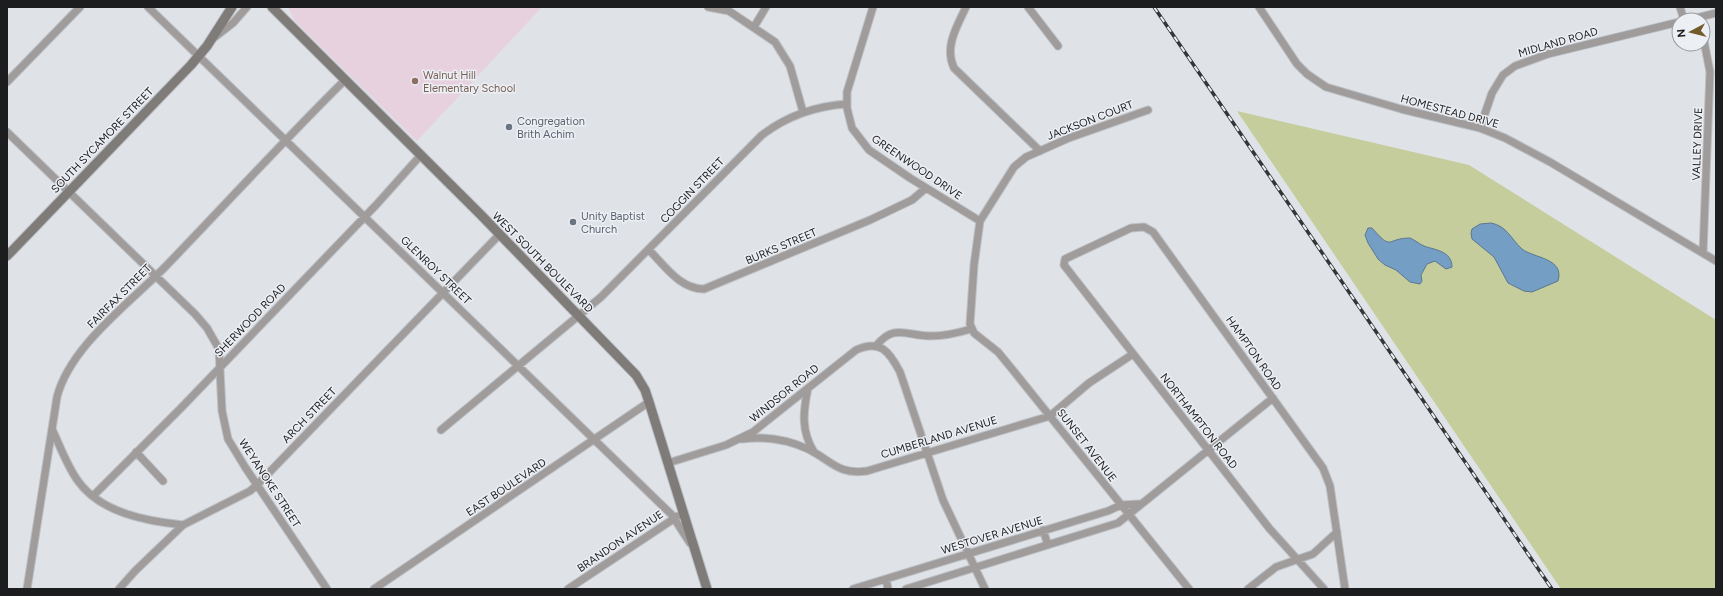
<svg xmlns="http://www.w3.org/2000/svg" width="1723" height="596" viewBox="0 0 1723 596" font-family="Figtree,sans-serif">
  <style>
    .education { fill: #e7d1de }
    .green { fill: #c4cd9b }
    .water { fill: #759ec5; stroke: #5a7793 }
    .lines { fill: none; stroke-linecap: round; stroke-linejoin: round }
    .street-casing { stroke: #bcbfc3; stroke-width: 9 }
    .secondary-casing { stroke: #bcbfc3; stroke-width: 11 }
    .street { stroke: #9f9c9b; stroke-width: 7 }
    .secondary { stroke: #7e7b79; stroke-width: 9 }
    .rail-casing { stroke: #343538; stroke-width: 3.5 }
    .rail { stroke: #eceff4; stroke-width: 2; stroke-dasharray: 6; stroke-linecap: butt }
    .education-dot { fill: #8d6e63; stroke: #eceff4; stroke-width: 1.5 }
    .worship-dot { fill: #6b7280; stroke: #eceff4; stroke-width: 1.5 }
    .labels { text-anchor: middle; stroke-width: 3; stroke-linejoin: round; paint-order: stroke }
    .street-label { font-size: 11px; fill: #1c1d1f; stroke: #eceff4 }
    .education-label { font-size: 11px; fill: #785e54; stroke: #eceff4; text-anchor: start }
    .worship-label { font-size: 11px; fill: #5b616d; stroke: #eceff4; text-anchor: start }
  </style>
  <rect width="100%" height="100%" fill="#dfe2e7"/>
  <path class="education" d="M288,7H542L417,141L295,21Z"/>
  <path class="green" d="M1237,111L1469,165L1716,320V589H1561Z"/>
  <path class="water" d="M1491,223C1507,226 1511,239 1522,249C1533,258 1565,258 1558,281L1532,292L1524,291L1508,283L1494,257L1472,239L1471,233L1472,229L1480,224Z
    M1368,228H1372C1393,252 1386,238 1410,238C1415,240 1419,244 1424,246C1435,250 1452,251 1452,267L1446,269L1435,261L1427,264L1421,275L1422,281L1420,284L1410,282L1396,270L1385,265L1378,259L1368,243L1365,235Z"/>
  <g class="lines">
    <defs>
      <path id="street" d="M148,7L672,515L690,543
        M708,7L729,11L775,42L790,66L803,112
        M873,7L847,92V108L852,128L869,150L910,178L980,221
        M966,7C957,26 944,47 954,68L1040,151
        M1028,7L1058,46
        M1259,7L1297,64L1307,74L1326,87L1401,109L1480,128L1505,138L1550,162L1716,261
        M1680,7L1684,20
        M1688,20L1716,13
        M754,27L766,7
        M1703,36L1710,72L1703,253
        M215,37L233,23L247,7
        M7,82L80,7
        M1148,110L1069,138L1026,157L1014,167L980,221L974,265L970,324L974,333L998,352L1012,369L1189,589
        M1480,128L1492,93L1503,75L1515,66L1548,54L1679,22
        M7,132L195,314L207,328L219,349L222,411L228,439L245,467L327,589
        M649,250C665,266 680,289 704,289L870,220L912,200L926,188
        M876,346C894,323 907,336 930,336C944,336 958,333 971,329
        M808,388C803,412 801,431 814,452
        M52,429C60,446 67,466 78,481C101,513 146,521 183,525
        M441,430L601,297L762,135C787,116 815,106 847,104
        M742,439C765,436 788,440 808,449C832,461 838,475 867,471L1050,416L1089,383L1133,354
        M136,452L163,481
        M668,463L726,445L753,432L856,350C880,339 889,351 900,372L943,500L985,589
        M93,496L182,407L377,204L420,156
        M1043,530L1048,545
        M886,579L888,589
        M27,589L57,397C70,346 130,303 166,266C226,204 284,140 345,80
        M119,589L135,571L183,525L250,491L257,485L499,235
        M374,589L649,402
        M568,589L678,516
        M853,589L1108,511L1121,505L1139,504
        M906,589L1118,523L1273,398
        M1248,589L1276,567L1313,554L1337,532
        M1324,589L1269,528L1064,265L1065,259L1131,228L1144,227L1153,232L1323,468L1330,486L1345,589"/>
      <path id="secondary" d="M272,7L481,215L636,375L645,390L649,402L707,589
        M7,256L191,65L207,46L232,7"/>
    </defs>
    <use href="#street" class="street-casing"/>
    <use href="#secondary" class="secondary-casing"/>
    <use href="#street" class="street"/>
    <use href="#secondary" class="secondary"/>
    <defs>
      <path id="rail" d="M1154,7L1552,589"/>
    </defs>
    <use href="#rail" class="rail-casing"/>
    <use href="#rail" class="rail"/>
  </g>
  <circle class="education-dot" cx="415" cy="81" r="4"/>
  <g class="worship-dot">
    <circle cx="509" cy="127" r="4"/>
    <circle cx="573" cy="222" r="4"/>
  </g>
  <g class="labels">
    <g class="street-label">
      <text transform="translate(1558 42) rotate(-16)" y="4">MIDLAND ROAD</text>
      <text transform="translate(1450 111) rotate(15)" y="4">HOMESTEAD DRIVE</text>
      <text transform="translate(1090 120) rotate(-21)" y="4">JACKSON COURT</text>
      <text transform="translate(102 140) rotate(-46)" y="4">SOUTH SYCAMORE STREET</text>
      <text transform="translate(1697 144) rotate(-88)" y="4">VALLEY DRIVE</text>
      <text transform="translate(917 167) rotate(34)" y="4">GREENWOOD DRIVE</text>
      <text transform="translate(692 190) rotate(-46)" y="4">COGGIN STREET</text>
      <text transform="translate(781 246) rotate(-23)" y="4">BURKS STREET</text>
      <text transform="translate(543 262) rotate(45)" y="4">WEST SOUTH BOULEVARD</text>
      <text transform="translate(436 270) rotate(44)" y="4">GLENROY STREET</text>
      <text transform="translate(119 296) rotate(-45)" y="4">FAIRFAX STREET</text>
      <text transform="translate(250 320) rotate(-46)" y="4">SHERWOOD ROAD</text>
      <text transform="translate(1254 353) rotate(55)" y="4">HAMPTON ROAD</text>
      <text transform="translate(784 393) rotate(-39)" y="4">WINDSOR ROAD</text>
      <text transform="translate(309 415) rotate(-46)" y="4">ARCH STREET</text>
      <text transform="translate(1199 421) rotate(52)" y="4">NORTHAMPTON ROAD</text>
      <text transform="translate(939 437) rotate(-17)" y="4">CUMBERLAND AVENUE</text>
      <text transform="translate(1087 445) rotate(52)" y="4">SUNSET AVENUE</text>
      <text transform="translate(270 483) rotate(57)" y="4">WEYANOKE STREET</text>
      <text transform="translate(506 487) rotate(-34)" y="4">EAST BOULEVARD</text>
      <text transform="translate(992 535) rotate(-17)" y="4">WESTOVER AVENUE</text>
      <text transform="translate(620 541) rotate(-34)" y="4">BRANDON AVENUE</text>
    </g>
    <g class="education-label">
      <text x="423" y="79">Walnut Hill<tspan x="423" dy="13">Elementary School</tspan></text>
    </g>
    <g class="worship-label">
      <text x="517" y="125">Congregation<tspan x="517" dy="13">Brith Achim</tspan></text>
      <text x="581" y="220">Unity Baptist<tspan x="581" dy="13">Church</tspan></text>
    </g>
  </g>
  <rect width="1723" height="596" fill="none" stroke="#1c1d1f" stroke-width="16"/>
  <g transform="translate(1691 32) rotate(263)"><circle r="19" fill="#eceff4" stroke="#999b9f"/>
  <path d="M0-3L7 15L0 10L-7 15Z" fill="#735a2b"/>
  <text y="-6" font-size="11" font-weight="bold" text-anchor="middle" fill="#1c1d1f">N</text>
  </g>
</svg>
